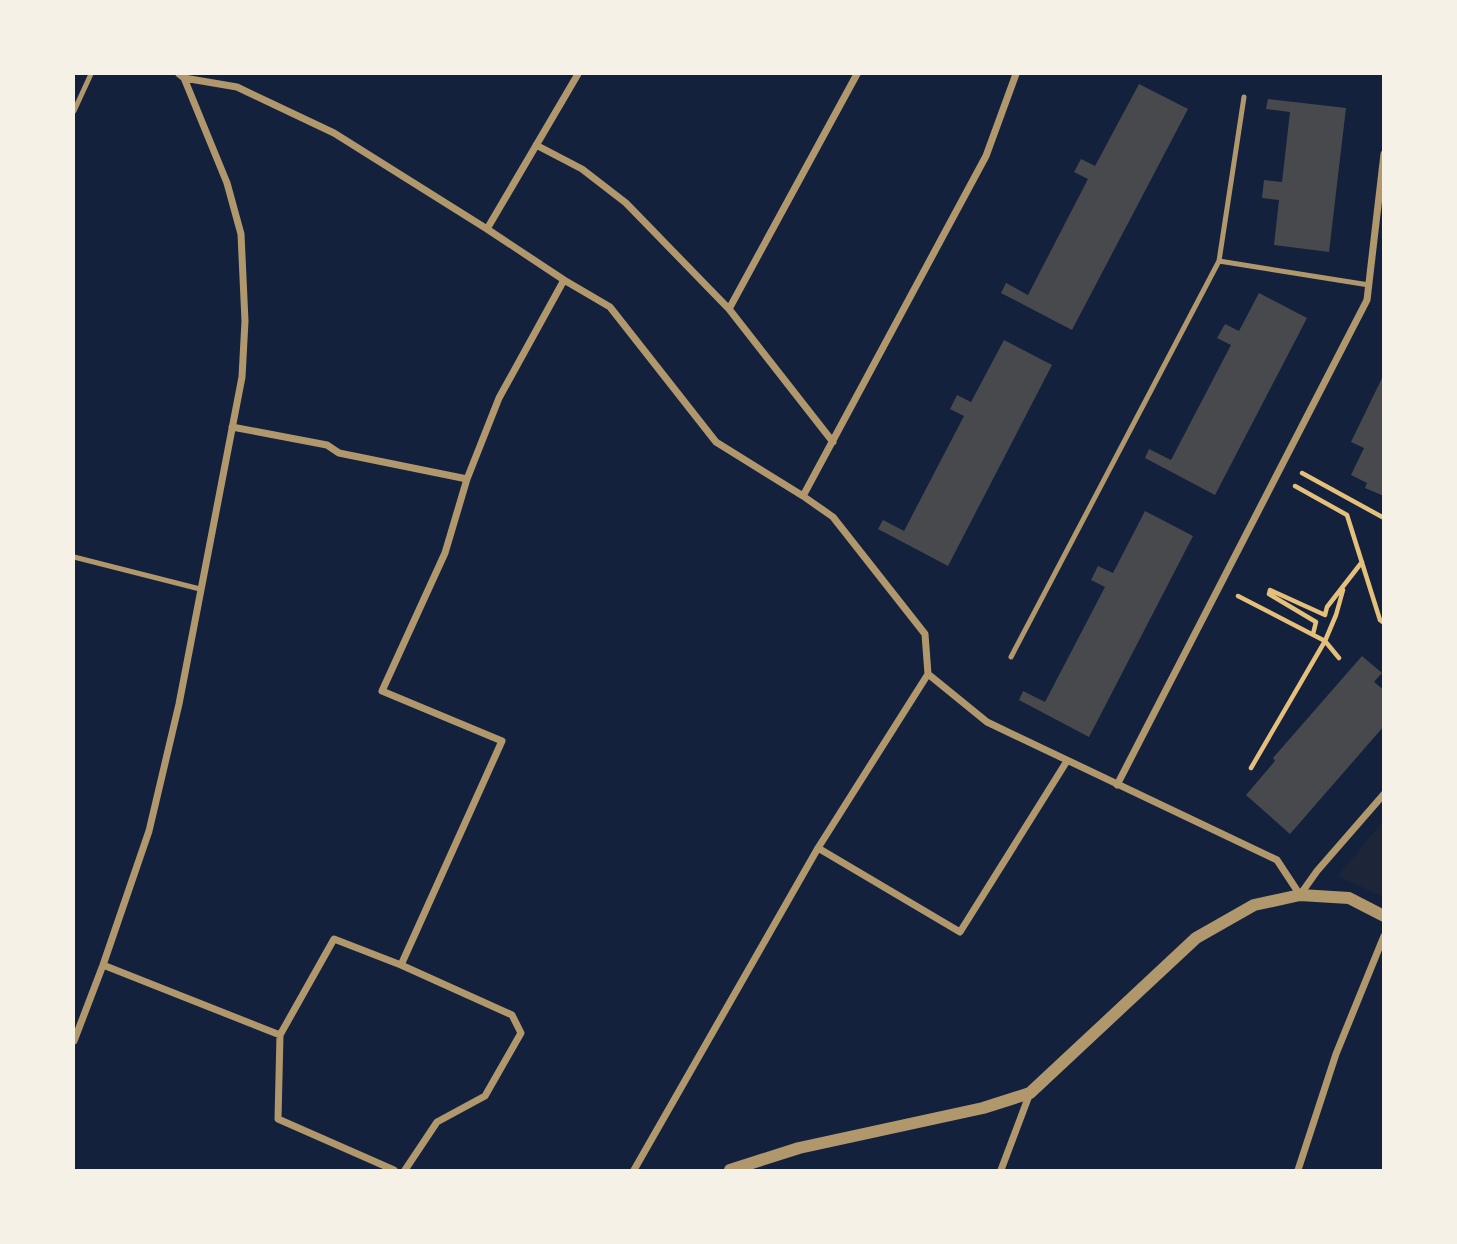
<svg xmlns="http://www.w3.org/2000/svg" width="1457" height="1244" viewBox="0 0 1457 1244" font-family="'Work Sans',sans-serif">
  <style>
    .green { fill: #1d2539 }
    .building { fill: #48494c }
    .lines { fill: none; stroke-linecap: round; stroke-linejoin: round }
    .path { stroke: #e5c07b; stroke-width: 4.5 }
    .service { stroke: #b1986c; stroke-width: 5 }
    .minor { stroke: #b1986c; stroke-width: 7 }
    .tertiary { stroke: #b1986c; stroke-width: 12 }
  </style>
  <rect width="100%" height="100%" fill="#14213d"/>
  <path class="green" d="M1383,821V897L1338,876Z"/>
  <path class="building" d="M1139,84L1188,109L1072,330L1001,293L1006,283L1028,295L1088,179L1074,172L1081,159L1095,166Z
    M1268,99L1346,108L1329,252L1274,245L1279,200L1262,198L1264,180L1282,182L1290,112L1266,109Z
    M1259,293L1307,318L1215,495L1145,458L1149,449L1171,460L1231,345L1217,338L1225,324L1239,331Z
    M1004,340L1052,365L948,566L878,529L883,520L904,531L964,416L950,409L957,395L971,402Z
    M1384,374V496L1365,488L1367,483L1351,475L1364,448L1351,442Z
    M1145,511L1193,536L1089,737L1019,700L1023,691L1045,702L1105,587L1091,580L1098,566L1113,573Z
    M1362,656L1382,673L1374,682L1384,690V726L1290,834L1246,795L1275,761L1273,758Z"/>
  <g class="lines">
    <path class="path" d="M1302,473L1384,518
      M1295,486L1347,515L1380,620L1384,623
      M1238,596L1325,641L1251,768
      M1313,634L1316,622L1269,594L1270,590L1325,615L1327,607L1362,562
      M1339,658L1325,641L1336,615L1343,590"/>
    <path class="service" d="M1244,97L1219,261L1369,285
      M74,111L91,74
      M74,557L200,589
      M1011,657L1219,261"/>
    <path class="minor" d="M184,78L237,87L334,133L487,229L578,74
      M536,145L582,169L626,203L729,309L833,442
      M487,229L564,280L610,307L716,442L803,496
      M729,309L857,74
      M232,427L327,445L339,453L467,479
      M928,674L987,722L1277,860L1300,895L1317,871L1384,794
      M1117,785L1367,300L1384,154
      M818,848L960,932L1067,761
      M103,965L280,1035
      M401,965L512,1015L521,1033L485,1096L437,1122L405,1170
      M74,1041L103,965L149,831L179,704L242,377L245,321L241,234L227,183L184,78L179,74
      M394,1170L278,1119L280,1035L334,939L401,965L502,741L382,691L445,553L467,479L499,398L564,280
      M634,1170L818,848L928,674L925,634L833,517L803,496L986,156L1016,74
      M1001,1170L1030,1093
      M1298,1170L1336,1054L1384,936"/>
    <path class="tertiary" d="M730,1170L799,1148L983,1108L1030,1093L1196,938L1254,905L1300,895L1349,898L1384,916"/>
  </g>
  <rect width="1457" height="1244" fill="none" stroke="#f6f1e7" stroke-width="150"/>
</svg>
